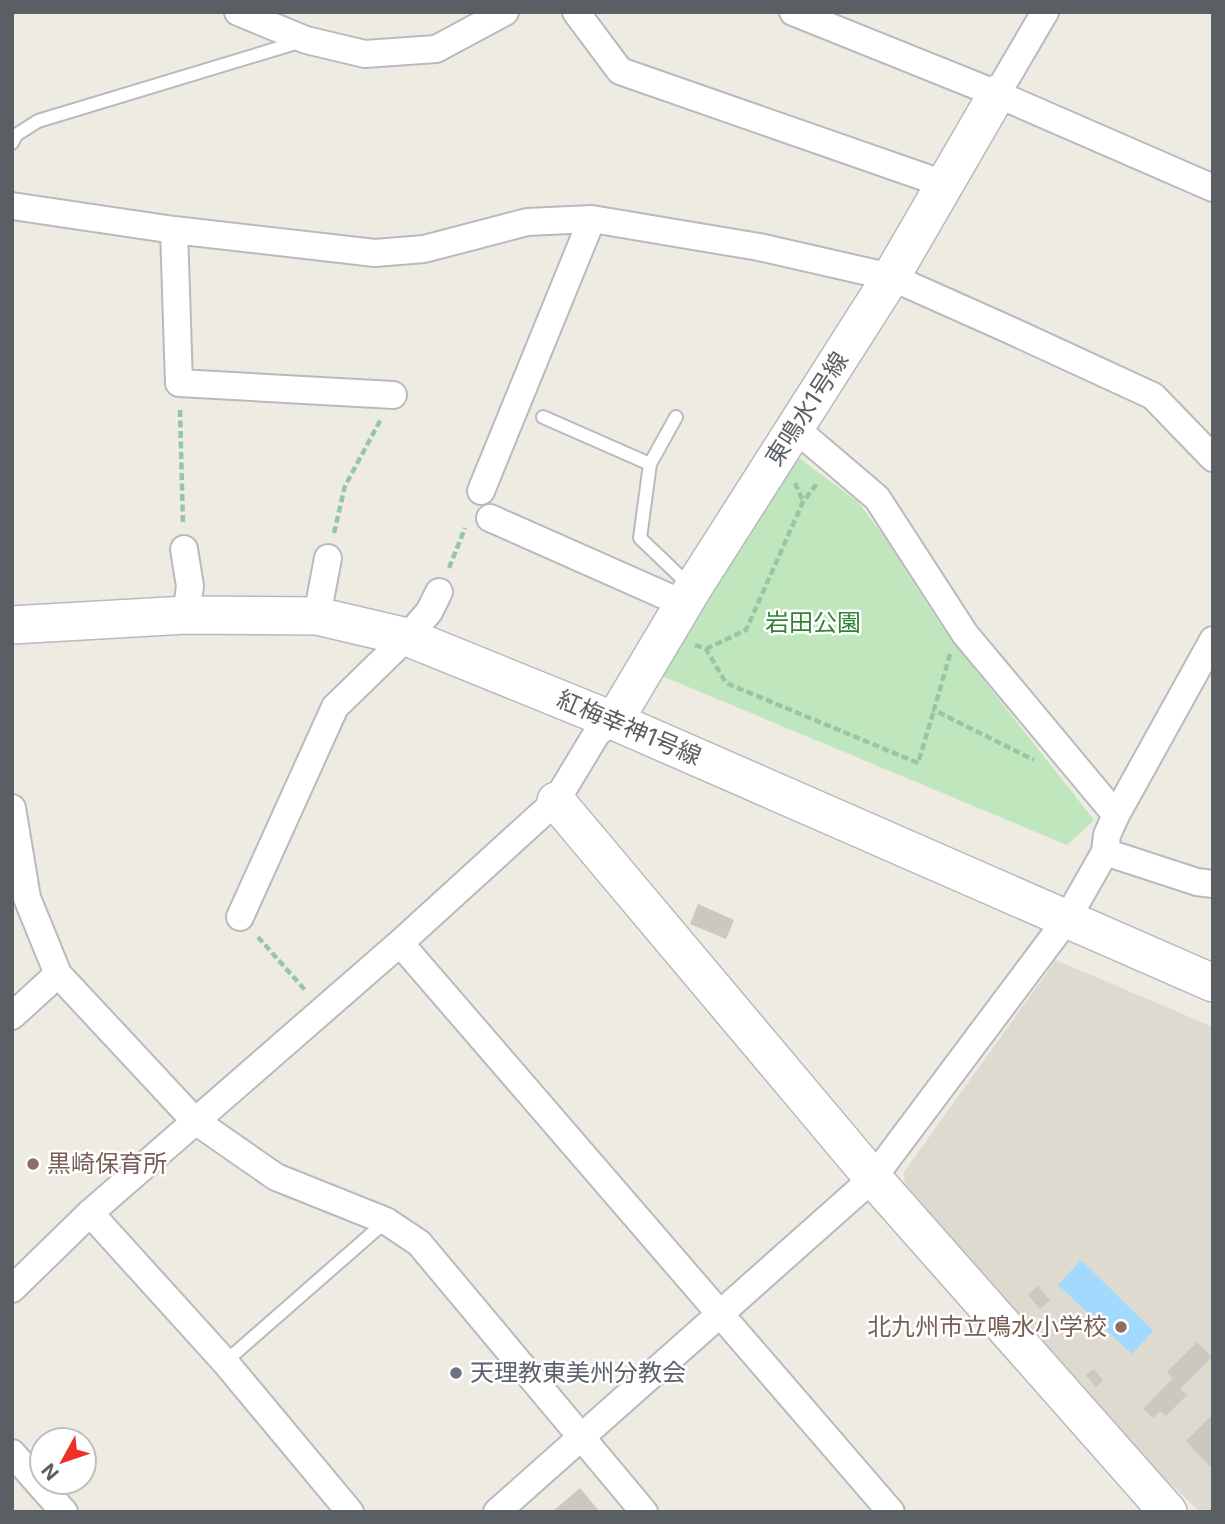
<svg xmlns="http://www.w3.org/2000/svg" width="1225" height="1524" viewBox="0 0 1225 1524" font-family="Inter,'Noto Sans JP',sans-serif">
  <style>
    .education { fill: #dedad0 }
    .green { fill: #bfe6bd }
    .water { fill: #a1d9ff }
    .building { fill: #cbc7c1 }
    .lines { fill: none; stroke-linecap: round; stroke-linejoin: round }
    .lane-casing { stroke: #b7babf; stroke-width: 16 }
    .street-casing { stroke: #b7babf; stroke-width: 30 }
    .secondary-casing { stroke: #b6b9bf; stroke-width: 40 }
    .path { stroke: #96c7a3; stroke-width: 4.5; stroke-dasharray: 7 3.5; stroke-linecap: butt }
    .lane { stroke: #fff; stroke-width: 12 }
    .street { stroke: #fff; stroke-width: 26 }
    .secondary { stroke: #fff; stroke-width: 37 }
    .education-dot { fill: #8d6e63; stroke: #fff; stroke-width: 2.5 }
    .worship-dot { fill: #6b7280; stroke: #fff; stroke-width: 2.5 }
    .labels { text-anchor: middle; stroke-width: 5; stroke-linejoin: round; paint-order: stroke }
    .street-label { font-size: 24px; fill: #5a5f63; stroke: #fff }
    .park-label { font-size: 24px; fill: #328333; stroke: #fff }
    .education-label { font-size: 24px; fill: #785e54; stroke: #fff; text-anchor: start }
    .worship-label { font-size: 24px; fill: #5b616d; stroke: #fff; text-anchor: start }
  </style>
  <rect width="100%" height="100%" fill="#eeebe2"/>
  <path class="education" d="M1056,960L1213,1027V1512H1200L1154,1468L905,1185L904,1172Z"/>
  <path class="green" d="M794,454L858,502L887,541L941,626L1094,820L1067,845L655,673Z"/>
  <path class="water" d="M1081,1260L1153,1331L1132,1354L1058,1285Z"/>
  <path class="building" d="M698,904L734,920L726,939L690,924Z
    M1038,1286L1050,1300L1040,1309L1028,1295Z
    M1197,1342L1212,1357L1180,1389L1187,1395L1166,1416L1160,1411L1153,1418L1143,1409L1173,1378L1167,1372Z
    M1094,1369L1103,1381L1096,1387L1086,1375Z
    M1213,1414V1470L1186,1441Z
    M580,1488L600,1512H552Z"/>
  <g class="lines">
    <defs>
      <path id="lane" d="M12,143L16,135L38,121L299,42
        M543,417L650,464
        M676,417L650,464L640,538L690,586
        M225,1362L385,1222"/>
      <path id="street" d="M238,12L306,40L365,54L436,49L505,12
        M576,12L620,71L944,184
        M793,12L997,94L1213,188
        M997,94L1045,12
        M12,206L174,230L375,253L424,249L527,222L592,219L759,247L891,277L1012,331L1153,396L1213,458
        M174,230L179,383L393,395
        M796,429L877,498L965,634L1116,815
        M481,491L592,219
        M490,518L684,604
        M184,549L190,586L186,615
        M317,616L328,558
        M12,808L27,898L58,974L194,1120L276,1177L386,1221L419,1243L644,1512
        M1105,852L1197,882L1213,884
        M240,917L335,707L407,637L429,612L439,592
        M400,943L891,1512
        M12,1016L58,974
        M90,1213L225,1362L350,1512
        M12,1289L90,1213L400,943L556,801L597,733L614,721
        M12,1453L64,1512
        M497,1512L873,1178L1067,919L1105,852L1107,835L1116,815L1213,640"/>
      <path id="secondary" d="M12,625L186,615L317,616L407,637L614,721L1213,983
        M614,721L693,588L891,277L997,94
        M556,801L873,1178L1168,1512"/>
    </defs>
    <use href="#lane" class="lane-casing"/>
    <use href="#street" class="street-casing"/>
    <use href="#secondary" class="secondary-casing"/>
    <path class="path" d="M180,410L183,524
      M795,483L803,501
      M334,533L345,486L381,419
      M449,568L465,528
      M695,645L706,649L726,683L918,763L934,710
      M706,649L746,630L803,502L818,482
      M950,654L934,710L1034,760
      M258,937L305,990"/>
    <use href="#lane" class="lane"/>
    <use href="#street" class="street"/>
    <use href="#secondary" class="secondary"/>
  </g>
  <g class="education-dot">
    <circle cx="33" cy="1164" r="7"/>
    <circle cx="1121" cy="1327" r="7"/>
  </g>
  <circle class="worship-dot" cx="456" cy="1373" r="7"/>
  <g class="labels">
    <g class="street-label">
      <text transform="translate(807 409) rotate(-57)" y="8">東鳴水1号線</text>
      <text transform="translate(629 728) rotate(23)" y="8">紅梅幸神1号線</text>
    </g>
    <g class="park-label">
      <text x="813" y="631">岩田公園</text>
    </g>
    <g class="education-label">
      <text x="47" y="1172">黒崎保育所</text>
      <text x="1107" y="1335" text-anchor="end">北九州市立鳴水小学校</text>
    </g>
    <g class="worship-label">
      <text x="470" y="1381">天理教東美州分教会</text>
    </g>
  </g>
  <rect width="1225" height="1524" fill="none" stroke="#5a5f63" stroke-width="28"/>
  <g transform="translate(63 1461) rotate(230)"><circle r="33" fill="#ffffff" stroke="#bdbfc1" stroke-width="2"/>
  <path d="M0-5L12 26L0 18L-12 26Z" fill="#ed3128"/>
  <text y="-10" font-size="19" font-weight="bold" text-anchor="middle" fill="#5a5f63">N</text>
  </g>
</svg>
